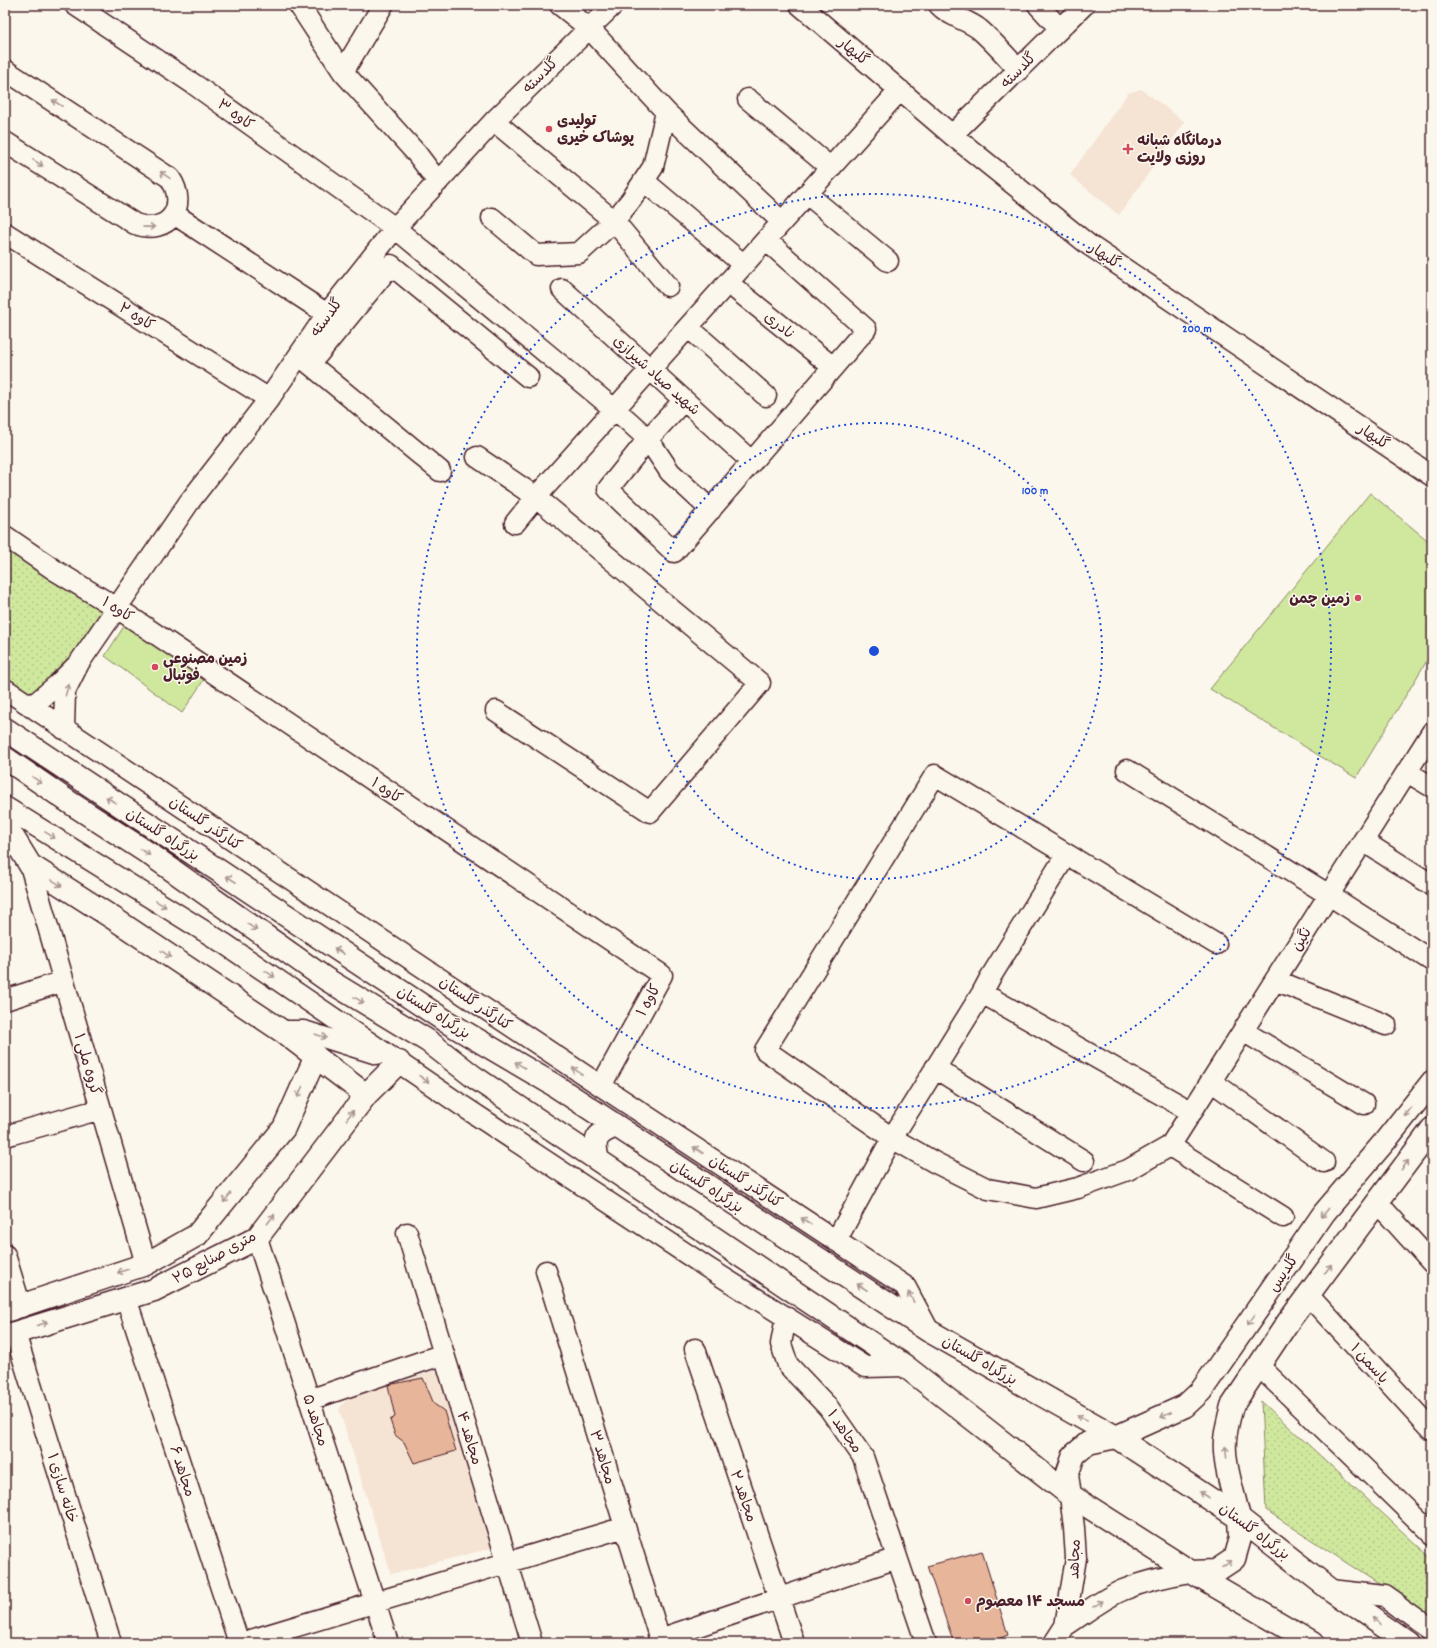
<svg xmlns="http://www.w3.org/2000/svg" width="1437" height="1648" viewBox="0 0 1437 1648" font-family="Dekko,'Playpen Sans Arabic',sans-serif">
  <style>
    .built { fill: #f5e3d3 }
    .grass { fill: url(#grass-dots); stroke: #8c8464 }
    .garden { fill: #cfe89e; stroke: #8c8464 }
    .building { fill: #e7b599; stroke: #4a1f2b }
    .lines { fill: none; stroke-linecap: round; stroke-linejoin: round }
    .minor-casing { stroke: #4a1f2b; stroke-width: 23 }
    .major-casing { stroke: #4a1f2b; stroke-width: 25 }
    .highway-casing { stroke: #4a1f2b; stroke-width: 25 }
    .minor { stroke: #fbf7ec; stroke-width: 20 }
    .major { stroke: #fbf7ec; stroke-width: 22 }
    .highway { stroke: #fbf7ec; stroke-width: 22 }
    .oneway { stroke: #ab9695 }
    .ring { fill: none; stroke: #1d4ed8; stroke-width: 2; stroke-dasharray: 2 4 }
    .poi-dot { fill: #d1495b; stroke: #fbf7ec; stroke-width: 1.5 }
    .labels { text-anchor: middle; stroke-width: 3; stroke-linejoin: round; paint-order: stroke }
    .street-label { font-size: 15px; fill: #4a1f2b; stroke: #fbf7ec }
    .poi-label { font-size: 15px; font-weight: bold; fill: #4a1f2b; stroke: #fbf7ec; text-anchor: start }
    .centre { fill: #1d4ed8; stroke: #fbf7ec; stroke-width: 2 }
    .ring-label { font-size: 12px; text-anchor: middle; font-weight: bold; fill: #1d4ed8; stroke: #fbf7ec; stroke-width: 3; stroke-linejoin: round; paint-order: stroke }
  </style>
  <defs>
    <pattern id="grass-dots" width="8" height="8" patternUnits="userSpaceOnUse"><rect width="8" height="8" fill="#cfe89e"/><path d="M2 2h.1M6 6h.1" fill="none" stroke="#b3c788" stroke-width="1.8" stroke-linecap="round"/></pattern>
  </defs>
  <rect width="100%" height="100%" fill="#fbf7ec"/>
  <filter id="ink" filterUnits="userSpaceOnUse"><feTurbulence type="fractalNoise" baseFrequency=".025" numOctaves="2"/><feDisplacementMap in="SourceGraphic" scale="8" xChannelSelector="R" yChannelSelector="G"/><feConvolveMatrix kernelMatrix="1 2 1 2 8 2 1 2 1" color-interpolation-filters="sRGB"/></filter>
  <g filter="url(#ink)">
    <path class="built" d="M1141,89L1185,122L1119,215L1070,175L1128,93Z
      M433,1371L438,1372L492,1548L391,1574L339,1409L349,1397Z"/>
    <path class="grass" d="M5,536L117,608L31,707L5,689Z
      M1261,1401L1432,1559V1619L1266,1510Z"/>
    <path class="garden" d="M1370,493L1432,544V652L1356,778L1210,689Z
      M128,620L205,678L182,713L105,656Z"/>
    <path class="building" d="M423,1378L434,1404L444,1411L456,1451L414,1463L404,1442L395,1435L390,1420L395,1417L388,1385Z
      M982,1551L1008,1635L988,1643H954L927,1566Z"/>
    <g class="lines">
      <defs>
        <path id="minor" d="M75,5L195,85L395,228L626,419L648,439L670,472L711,510
          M299,5L343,72L417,154L438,182
          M560,5L589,28L666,112L782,222
          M800,5L952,135L1089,245L1432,476
          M939,5C950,17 966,19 979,29C993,41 1006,56 1019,70
          M1038,5L1060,29
          M5,70L170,178C189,206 169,236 135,224L5,142
          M343,72L383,5
          M748,99L831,168
          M494,121L614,221L668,286
          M952,135L1084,5
          M644,181L744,265
          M807,194L888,261
          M174,214L327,314
          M492,218L536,255L579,253L614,221L631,200L653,167L666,112
          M5,233L269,399
          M728,283L833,367
          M562,289L752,462
          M688,327L766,396
          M300,356L440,471
          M310,364L391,265L528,377
          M684,400L648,439L608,489L674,552L866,329L766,240
          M477,457L536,497L760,683L650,812L496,711
          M515,523L536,497L900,90
          M5,536L56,571L117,608L662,975L601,1086
          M79,663L190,501L269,399L327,314L395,228L494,121L613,5
          M5,689L601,1086L905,1286L929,1331
          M31,707L57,685L79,663L65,691L64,729
          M1127,770L1329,895L1432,961
          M1407,772L1432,787
          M5,807L225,944L461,1105L708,1268L865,1367L905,1366
          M1363,841L1432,885
          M30,865L146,1264
          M1216,944L935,775L765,1050L892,1138L934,1162L988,1189L1036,1198L1078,1188L1128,1170L1170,1146L1432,732
          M1275,980L1386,1025
          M982,993L1192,1112
          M5,1000L64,981
          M282,1031H304L377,1054
          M1243,1031L1364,1104
          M935,1068L1084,1161
          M1211,1081L1324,1162
          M5,1136L101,1109
          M1170,1146L1283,1217
          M1377,1202L1432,1263
          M407,1233L532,1643
          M257,1238L388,1643
          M836,1241L892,1138L982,993L990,978L1066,855
          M5,1255L21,1307
          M546,1271L661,1643
          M1308,1295L1432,1430
          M126,1298L239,1643
          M786,1317L781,1344L788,1365L828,1407L863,1457L926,1643
          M15,1333L111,1643
          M695,1349L794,1643
          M1259,1366L1432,1534
          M309,1400L444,1354
          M1331,1590L1384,1596L1432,1630
          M1065,1626C1084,1614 1102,1599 1123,1590C1145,1581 1167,1576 1191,1572
          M660,1639L897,1558
          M241,1643L625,1527
          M1054,1643L1065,1626L1076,1558L1074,1528L1070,1495"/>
        <path id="major" d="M5,824L30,865L116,920L282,1031L366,1095
          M5,1311L146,1264L197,1235L284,1128L316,1056
          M5,1336L154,1290L257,1238L366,1095L399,1062
          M1116,1437L1185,1406L1201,1391L1324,1213L1386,1140L1432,1082
          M1239,1518C1234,1494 1223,1464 1225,1440C1226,1428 1229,1417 1232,1406L1288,1322L1432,1129"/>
        <path id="highway" d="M5,729L447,1022L554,1085L929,1331L1116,1437L1239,1518L1331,1590L1408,1643
          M5,758L69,802L151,855L326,979L428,1041L474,1077L905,1366L1070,1495L1191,1572L1313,1643
          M598,1160C593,1140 595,1134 616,1126
          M1070,1495L1067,1475L1074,1455L1088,1443L1116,1437
          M1191,1572L1216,1571L1234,1559L1240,1538L1239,1518"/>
      </defs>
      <use href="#minor" class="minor-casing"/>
      <use href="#major" class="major-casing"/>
      <use href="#highway" class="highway-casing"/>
      <use href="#minor" class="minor"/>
      <use href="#major" class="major"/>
      <use href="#highway" class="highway"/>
    </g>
    <defs><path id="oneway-shaft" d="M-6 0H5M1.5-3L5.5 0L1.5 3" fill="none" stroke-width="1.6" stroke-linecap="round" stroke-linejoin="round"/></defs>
    <g class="oneway">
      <use href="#oneway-shaft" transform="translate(57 103) rotate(-147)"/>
      <use href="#oneway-shaft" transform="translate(38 163) rotate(33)"/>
      <use href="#oneway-shaft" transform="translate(165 175) rotate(-145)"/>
      <use href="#oneway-shaft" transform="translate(149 227) rotate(-1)"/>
      <use href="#oneway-shaft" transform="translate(67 690) rotate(-74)"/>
      <use href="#oneway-shaft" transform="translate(37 780) rotate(35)"/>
      <use href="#oneway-shaft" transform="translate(111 800) rotate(-147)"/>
      <use href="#oneway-shaft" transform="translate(50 835) rotate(32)"/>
      <use href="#oneway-shaft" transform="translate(145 852) rotate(33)"/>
      <use href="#oneway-shaft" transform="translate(231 879) rotate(-147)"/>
      <use href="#oneway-shaft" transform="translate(57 883) rotate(32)"/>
      <use href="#oneway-shaft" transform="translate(161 904) rotate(32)"/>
      <use href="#oneway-shaft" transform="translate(252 927) rotate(35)"/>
      <use href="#oneway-shaft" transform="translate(339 951) rotate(-147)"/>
      <use href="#oneway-shaft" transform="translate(166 954) rotate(34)"/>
      <use href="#oneway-shaft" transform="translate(270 974) rotate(34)"/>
      <use href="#oneway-shaft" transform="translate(359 1000) rotate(32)"/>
      <use href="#oneway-shaft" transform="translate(321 1036) rotate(18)"/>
      <use href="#oneway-shaft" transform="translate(520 1065) rotate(-149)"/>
      <use href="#oneway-shaft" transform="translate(577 1071) rotate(-146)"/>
      <use href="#oneway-shaft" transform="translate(424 1079) rotate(35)"/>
      <use href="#oneway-shaft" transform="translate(300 1092) rotate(114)"/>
      <use href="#oneway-shaft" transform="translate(1408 1112) rotate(128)"/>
      <use href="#oneway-shaft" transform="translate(350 1115) rotate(-53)"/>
      <use href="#oneway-shaft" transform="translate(698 1150) rotate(-147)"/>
      <use href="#oneway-shaft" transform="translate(1405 1165) rotate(-53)"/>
      <use href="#oneway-shaft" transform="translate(227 1198) rotate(129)"/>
      <use href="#oneway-shaft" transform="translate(1325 1213) rotate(128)"/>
      <use href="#oneway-shaft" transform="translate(271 1219) rotate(-53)"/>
      <use href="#oneway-shaft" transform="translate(806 1221) rotate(-147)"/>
      <use href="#oneway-shaft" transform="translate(1328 1269) rotate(-53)"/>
      <use href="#oneway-shaft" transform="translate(123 1271) rotate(161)"/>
      <use href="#oneway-shaft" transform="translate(862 1287) rotate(-147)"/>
      <use href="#oneway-shaft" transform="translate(911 1297) rotate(-119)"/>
      <use href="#oneway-shaft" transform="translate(1251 1320) rotate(125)"/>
      <use href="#oneway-shaft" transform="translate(42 1324) rotate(-17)"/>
      <use href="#oneway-shaft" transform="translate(1166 1415) rotate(155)"/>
      <use href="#oneway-shaft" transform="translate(1082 1418) rotate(-150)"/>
      <use href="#oneway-shaft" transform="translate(1226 1452) rotate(-96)"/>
      <use href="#oneway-shaft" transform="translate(1204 1495) rotate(-147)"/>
      <use href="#oneway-shaft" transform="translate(1227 1564) rotate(-35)"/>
      <use href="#oneway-shaft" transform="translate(1098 1604) rotate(-31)"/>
      <use href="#oneway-shaft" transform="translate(1376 1621) rotate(-145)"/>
    </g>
  </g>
  <g class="ring">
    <circle cx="874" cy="651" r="228"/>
    <circle cx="874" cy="651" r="457"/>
  </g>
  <g class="poi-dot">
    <circle cx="549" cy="129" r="4"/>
    <path d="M1126 143h4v4h4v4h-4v4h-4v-4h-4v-4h4z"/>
    <circle cx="1358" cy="598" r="4"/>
    <circle cx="155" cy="667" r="4"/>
    <circle cx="968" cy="1601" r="4"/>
  </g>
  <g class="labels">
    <g class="street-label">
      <text transform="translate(854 51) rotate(40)" y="5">گلبهار</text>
      <text transform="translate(1018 70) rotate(-45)" y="5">گلدسته</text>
      <text transform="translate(540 75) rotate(-45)" y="5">گلدسته</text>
      <text transform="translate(236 114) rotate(36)" y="5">کاوه ۳</text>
      <text transform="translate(1105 255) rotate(34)" y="5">گلبهار</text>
      <text transform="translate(137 316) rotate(32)" y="5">کاوه ۲</text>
      <text transform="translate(326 317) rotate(-54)" y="5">گلدسته</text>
      <text transform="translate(780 325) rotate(39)" y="5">نادری</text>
      <text transform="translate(657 375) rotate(42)" y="5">شهید صیاد شیرازی</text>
      <text transform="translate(1374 436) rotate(34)" y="5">گلبهار</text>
      <text transform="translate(118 609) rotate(32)" y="5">کاوه ۱</text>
      <text transform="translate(387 790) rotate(34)" y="5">کاوه ۱</text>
      <text transform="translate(206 823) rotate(34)" y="5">کنارگذر گلستان</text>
      <text transform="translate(163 834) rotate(33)" y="5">بزرگراه گلستان</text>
      <text transform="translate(1301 939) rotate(-58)" y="5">نگین</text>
      <text transform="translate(648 1000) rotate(-61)" y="5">کاوه ۱</text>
      <text transform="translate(476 1003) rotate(34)" y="5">کنارگذر گلستان</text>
      <text transform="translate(434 1012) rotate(33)" y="5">بزرگراه گلستان</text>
      <text transform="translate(88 1064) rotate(74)" y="5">گروه ملی ۱</text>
      <text transform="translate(746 1181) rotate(33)" y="5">کنارگذر گلستان</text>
      <text transform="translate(707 1186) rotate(33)" y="5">بزرگراه گلستان</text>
      <text transform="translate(214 1257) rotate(-29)" y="5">۲۵ متری صنایع</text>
      <text transform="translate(1283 1273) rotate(-56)" y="5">گلدیس</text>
      <text transform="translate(980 1360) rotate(30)" y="5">بزرگراه گلستان</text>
      <text transform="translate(1370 1363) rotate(48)" y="5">یاسمن ۱</text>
      <text transform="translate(316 1420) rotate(72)" y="5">۵ مجاهد</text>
      <text transform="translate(845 1431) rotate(55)" y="5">۱ مجاهد</text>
      <text transform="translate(470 1438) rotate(73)" y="5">مجاهد ۴</text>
      <text transform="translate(603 1457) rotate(73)" y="5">مجاهد ۳</text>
      <text transform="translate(183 1471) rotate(72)" y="5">۶ مجاهد</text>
      <text transform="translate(63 1488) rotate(73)" y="5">خانه سازی ۱</text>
      <text transform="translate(744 1496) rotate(71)" y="5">مجاهد ۲</text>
      <text transform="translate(1255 1531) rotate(37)" y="5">بزرگراه گلستان</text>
      <text transform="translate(1074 1559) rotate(-88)" y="5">مجاهد</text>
    </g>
    <g class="poi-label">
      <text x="557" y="125">تولیدی<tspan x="557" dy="17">پوشاک خیری</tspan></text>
      <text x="1137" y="145">درمانگاه شبانه<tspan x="1137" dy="17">روزی ولایت</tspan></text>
      <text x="1350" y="603" text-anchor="end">زمین چمن</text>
      <text x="163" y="663">زمین مصنوعی<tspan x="163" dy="17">فوتبال</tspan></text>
      <text x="976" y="1606">مسجد ۱۴ معصوم</text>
    </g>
  </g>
  <circle cx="874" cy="651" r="6" class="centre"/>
  <g class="ring-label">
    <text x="1197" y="332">200 m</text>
    <text x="1035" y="494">100 m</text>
  </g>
  <rect width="1437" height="1648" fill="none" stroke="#fbf7ec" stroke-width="20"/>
  <rect x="10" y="10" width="1417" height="1628" fill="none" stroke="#4a1f2b" stroke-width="1.5" filter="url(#ink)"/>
</svg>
